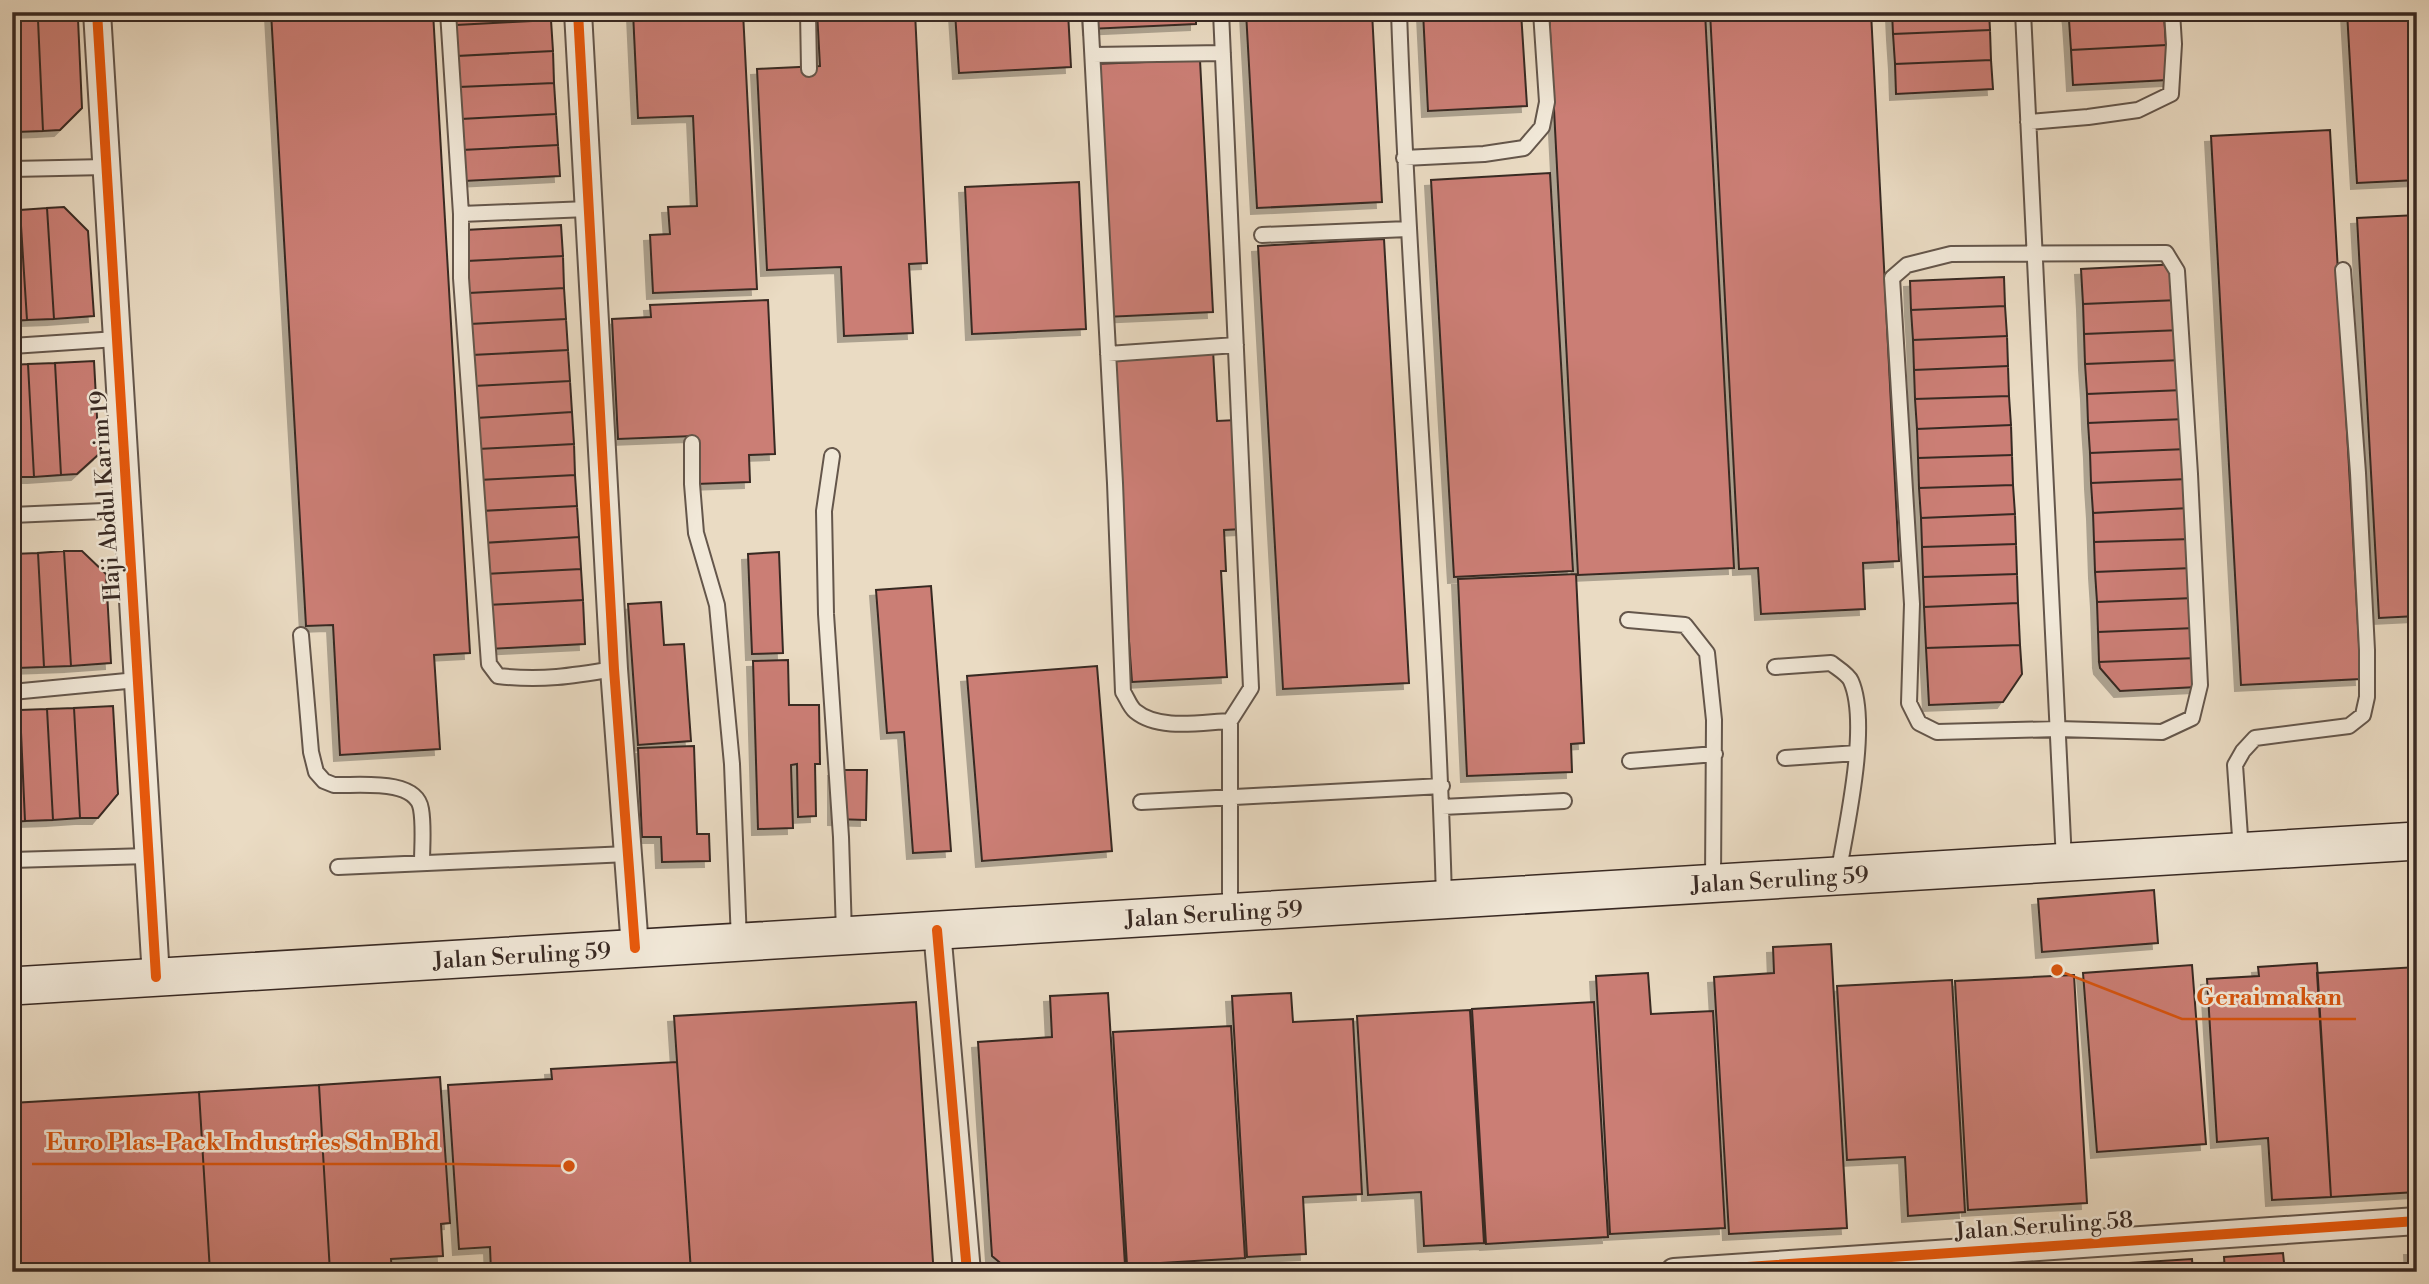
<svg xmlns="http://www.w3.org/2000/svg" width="2429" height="1284" viewBox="0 0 2429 1284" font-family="'Libre Bodoni',serif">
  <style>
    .building { fill: #cb7e75; stroke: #382923; stroke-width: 2; filter: url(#shadow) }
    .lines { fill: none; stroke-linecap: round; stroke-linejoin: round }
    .lane-casing { stroke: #64564b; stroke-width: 18 }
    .street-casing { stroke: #64564b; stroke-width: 30 }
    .secondary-casing { stroke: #382923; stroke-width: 40 }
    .lane { stroke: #f1e8d8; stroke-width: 14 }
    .street { stroke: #f1e8d8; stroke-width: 26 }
    .secondary { stroke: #f1e8d8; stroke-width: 37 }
    .cycleway-casing { stroke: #f1e8d8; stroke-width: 15 }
    .cycleway { stroke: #e8590c; stroke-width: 10 }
    .labels { text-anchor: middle; stroke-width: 5; stroke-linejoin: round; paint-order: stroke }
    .street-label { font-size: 23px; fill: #382923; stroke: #f1e8d8 }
    .leader { fill: none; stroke: #d6540e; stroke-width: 2.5 }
    .callout-dot { fill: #d6540e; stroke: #f1e8d8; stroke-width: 2.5 }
    .callout-label { font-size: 24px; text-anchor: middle; font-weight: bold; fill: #d6540e; stroke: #f1e8d8; stroke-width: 5; stroke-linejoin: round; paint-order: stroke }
  </style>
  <defs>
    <filter id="shadow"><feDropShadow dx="-6" dy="6" stdDeviation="0" flood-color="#0004"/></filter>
  </defs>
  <rect width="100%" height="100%" fill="#eadbc3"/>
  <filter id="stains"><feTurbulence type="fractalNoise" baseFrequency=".00286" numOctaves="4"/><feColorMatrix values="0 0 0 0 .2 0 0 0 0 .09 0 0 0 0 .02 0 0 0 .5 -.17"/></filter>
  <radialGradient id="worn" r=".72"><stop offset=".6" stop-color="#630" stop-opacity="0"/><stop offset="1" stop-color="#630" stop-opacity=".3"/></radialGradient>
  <path class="building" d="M271,12H433L470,653L434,655L440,749L340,755L333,625L306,626Z
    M455,12H551V20L456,25Z
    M633,12H743L757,289L653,293L650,235L670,234L668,207L697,206L693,116L638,118Z
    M817,12H915L927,263L909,264L913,333L844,336L841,267L767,270L757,69L820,66Z
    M955,12H1068L1071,67L959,73Z
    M1088,12H1196V24L1089,29Z
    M1246,12H1372L1382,202L1257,208Z
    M1423,12H1521L1527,106L1428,111Z
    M1549,12H1705L1734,568L1578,575Z
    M1710,12H1871L1899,561L1863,563L1865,609L1761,614L1758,568L1739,569Z
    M1892,12H1989L1990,30L1893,34Z
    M2068,12H2164V15L2069,20Z
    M2347,12H2417V180L2357,183Z
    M2164,15L2166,45L2071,50L2069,20Z
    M78,19L82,108L60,130L43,131L38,20Z
    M38,20L43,131L16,132L12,21Z
    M551,20L553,51L457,56L456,25Z
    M1990,30L1991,60L1895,64L1893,34Z
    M2166,45L2168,80L2073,85L2071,50Z
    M12,47L16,132H12Z
    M553,51L554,83L459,87L457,56Z
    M1200,60L1213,312L1105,317L1092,64Z
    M1991,60L1993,89L1896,94L1895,64Z
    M554,83L556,114L461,119L459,87Z
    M556,114L558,145L462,150L461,119Z
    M2330,130L2361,679L2241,685L2211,136Z
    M558,145L560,176L464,181L462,150Z
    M1550,173L1573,571L1454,577L1431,180Z
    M1079,182L1086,329L972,334L965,187Z
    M64,207L88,231L94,316L54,319L47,208Z
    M47,208L54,319L27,320L20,210Z
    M12,210H20L27,320L12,321Z
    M2417,215V616L2379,618L2357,218Z
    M561,225L563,256L467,261L465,230Z
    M1384,239L1409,683L1283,689L1258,246Z
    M563,256L564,288L469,293L467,261Z
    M2178,264L2179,300L2083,304L2081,269Z
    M2004,277L2005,306L1911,310L1910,281Z
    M564,288L566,319L470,324L469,293Z
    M768,300L775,454L749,455L750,482L696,484L693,436L618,439L612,319L651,317L650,305Z
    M2179,300L2181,330L2084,334L2083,304Z
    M2005,306L2007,336L1913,340L1911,310Z
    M566,319L568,350L472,355L470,324Z
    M2181,330L2182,360L2085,364L2084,334Z
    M2007,336L2008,366L1914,370L1913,340Z
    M568,350L570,381L474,386L472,355Z
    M1213,350L1217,421L1237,420L1243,529L1224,530L1226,571H1221L1227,677L1132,682L1108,355Z
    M2182,360L2183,390L2087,394L2085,364Z
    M94,361L99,454L77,474L61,475L55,363Z
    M55,363L61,475L34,477L28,364Z
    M28,364L34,477H12V365Z
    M2008,366L2009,396L1915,399L1914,370Z
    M570,381L572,412L476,418L474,386Z
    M2183,390L2185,419L2088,423L2087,394Z
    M2009,396L2011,425L1917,429L1915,399Z
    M572,412L574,444L478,449L476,418Z
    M2185,419L2187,449L2090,453L2088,423Z
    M2011,425L2012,455L1918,458L1917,429Z
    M574,444L575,475L479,480L478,449Z
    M2187,449L2188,479L2091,483L2090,453Z
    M2012,455L2013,485L1919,488L1918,458Z
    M575,475L577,506L481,511L479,480Z
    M2188,479L2189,508L2093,513L2091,483Z
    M2013,485L2015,514L1921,518L1919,488Z
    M577,506L579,537L483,543L481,511Z
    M2189,508L2191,539L2094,542L2093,513Z
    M2015,514L2016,544L1922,547L1921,518Z
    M579,537L581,569L485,574L483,543Z
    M2191,539L2192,568L2095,572L2094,542Z
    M2016,544L2017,574L1923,577L1922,547Z
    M64,551L71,666L44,667L38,553Z
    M64,551H82L106,574L111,663L71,666Z
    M779,552L783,653L752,654L748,554Z
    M38,553L44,667L17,668L12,554Z
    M2192,568L2193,598L2097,602L2095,572Z
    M581,569L583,600L487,605L485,574Z
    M1576,574L1584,743L1571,744L1572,772L1467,776L1458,579Z
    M2017,574L2018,603L1924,607L1923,577Z
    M12,580L17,668L12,669Z
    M931,586L951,851L913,853L904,732L887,733L876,590Z
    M2193,598L2195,628L2098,632L2097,602Z
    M583,600L585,644L489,649L487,605Z
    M661,602L664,645L684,644L691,741L638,745L628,604Z
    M2018,603L2020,645L1926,648L1924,607Z
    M2195,628L2196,658L2099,662L2098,632Z
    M2020,645L2022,674L2003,702L1929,705L1926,648Z
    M2196,658L2197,687L2120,691L2100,668L2099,662Z
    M788,660L789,705H819L820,764H815L816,816L798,817L797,764L791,765L793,828L758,829L753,661Z
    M1097,666L1112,851L982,861L967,676Z
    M113,706L118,794L98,818H80L74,708Z
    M74,708L80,818L53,820L47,709Z
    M47,709L53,820L25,821L20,710Z
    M20,710L25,821L12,822V711Z
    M694,746L697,834H709L710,861L662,862L661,837H642L638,748Z
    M834,770H867L866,820L834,819Z
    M2154,890L2158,943L2042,952L2038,899Z
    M1831,944L1847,1228L1729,1234L1714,977L1774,973L1773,947Z
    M2317,963L2331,1197L2272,1200L2268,1138L2217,1142L2207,979L2259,976L2258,967Z
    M2192,965L2206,1144L2097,1152L2083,973Z
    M2417,967V1192L2331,1197L2317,973Z
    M1648,973L1651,1014L1713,1011L1725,1228L1610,1234L1596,976Z
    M2074,975L2087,1203L1968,1210L1955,981Z
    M1952,980L1965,1212L1908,1216L1905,1157L1847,1160L1837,986Z
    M1108,993L1125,1265L1011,1272L992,1256L978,1042L1052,1037L1050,996Z
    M1291,993L1293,1022L1353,1019L1362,1194L1303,1197L1306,1254L1247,1257L1232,996Z
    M916,1002L933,1262L922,1272H691L674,1016Z
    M1594,1002L1608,1237L1486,1244L1472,1009Z
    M1470,1010L1484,1243L1424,1246L1421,1192L1368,1195L1357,1016Z
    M1231,1026L1245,1258L1127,1265L1113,1032Z
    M677,1062L691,1272H491L490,1247L459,1249L448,1085L552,1079L551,1069Z
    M440,1077L450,1223L441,1224L443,1256L391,1259L392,1272H330L319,1085Z
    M319,1085L330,1272H210L199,1092Z
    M199,1092L210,1272H12V1103Z
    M2410,1249H2417V1272H2411Z
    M2283,1253L2285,1272H2225L2224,1257Z
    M2192,1259L2193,1272H2051L2050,1268Z
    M2045,1269V1272H1991Z"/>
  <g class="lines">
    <defs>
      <path id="lane" d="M448,12L461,214V278L489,664L498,676C542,681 572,676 614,669
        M808,12L809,69
        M1090,12L1115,483L1123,692C1127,698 1130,707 1135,711C1159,731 1202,722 1230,721
        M1221,12L1251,688L1230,721V911
        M1399,12C1409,308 1436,603 1444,898
        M2023,12L2064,861
        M1093,55L1223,53
        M2028,122L2088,117L2138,110L2171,94L2174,44L2172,12
        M1404,158L1484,154L1524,148L1542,127L1547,102L1541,12
        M12,169L106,167
        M461,214L588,209
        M1262,235L1408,229
        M2166,253L2177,271L2190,474L2200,685L2192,718L2162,732L2058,729L1937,732L1919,723L1909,703L1912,604L1892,278L1907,265L1951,254Z
        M12,346L117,339
        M1108,354L1236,345
        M692,443V484L696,533L717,605L732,764L739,941
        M832,456L824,511L826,614L841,837L844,934
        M12,515L127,510
        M1628,620L1685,625L1707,653L1714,720L1713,882
        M301,635L311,752L316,772L324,781L334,785C358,786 416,778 421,809C424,826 422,846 422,863
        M1775,667L1831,663C1837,668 1848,674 1851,681C1870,724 1846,828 1838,875
        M12,692L137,680
        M1785,758L1857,753
        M1630,761L1715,754
        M1141,802L1442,786
        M1442,807L1564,801
        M2241,851L2235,765L2243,751L2255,738L2349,726L2363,715L2367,697V650L2358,473L2343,270
        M12,860L148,856
        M338,867L628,854"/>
      <path id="street" d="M97,12L156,977
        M578,12L614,669L635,948
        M937,930L967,1272
        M1674,1272L2417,1221"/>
      <g id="secondary">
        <path id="s1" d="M12,986L2417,841"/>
      </g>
    </defs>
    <use href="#lane" class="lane-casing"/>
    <use href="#street" class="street-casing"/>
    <use href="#secondary" class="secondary-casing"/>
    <use href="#lane" class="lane"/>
    <use href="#street" class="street"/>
    <use href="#secondary" class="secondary"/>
    <defs>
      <path id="cycleway" d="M97,12L156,977
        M578,12L614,669L635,948
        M937,930L967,1272
        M1674,1272L2417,1221"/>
    </defs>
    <use href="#cycleway" class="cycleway-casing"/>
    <use href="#cycleway" class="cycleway"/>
  </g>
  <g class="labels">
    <g class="street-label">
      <text transform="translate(105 496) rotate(-94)" y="8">Haji Abdul Karim 19</text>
      <text dy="8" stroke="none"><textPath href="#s1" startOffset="1771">Jalan Seruling 59</textPath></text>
      <text dy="8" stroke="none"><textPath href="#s1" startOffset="1204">Jalan Seruling 59</textPath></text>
      <text dy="8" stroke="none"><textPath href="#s1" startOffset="511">Jalan Seruling 59</textPath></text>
      <text transform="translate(2044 1225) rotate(-4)" y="8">Jalan Seruling 58</text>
    </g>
  </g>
  <path class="leader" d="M2057 970L2182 1019H2356M569 1166L454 1164H32"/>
  <g class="callout-dot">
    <circle cx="2057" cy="970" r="7"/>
    <circle cx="569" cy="1166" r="7"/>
  </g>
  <g class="callout-label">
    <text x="2269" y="1005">Gerai makan</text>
    <text x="243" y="1150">Euro Plas-Pack Industries Sdn Bhd</text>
  </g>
  <rect width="2429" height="1284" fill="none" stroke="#eadbc3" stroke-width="42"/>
  <rect x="14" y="14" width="2401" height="1256" fill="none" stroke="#382923" stroke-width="3.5"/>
  <rect x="21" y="21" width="2387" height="1242" fill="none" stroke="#382923" stroke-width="2"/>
  <rect width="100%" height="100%" filter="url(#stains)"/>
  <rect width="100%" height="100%" fill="url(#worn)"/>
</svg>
